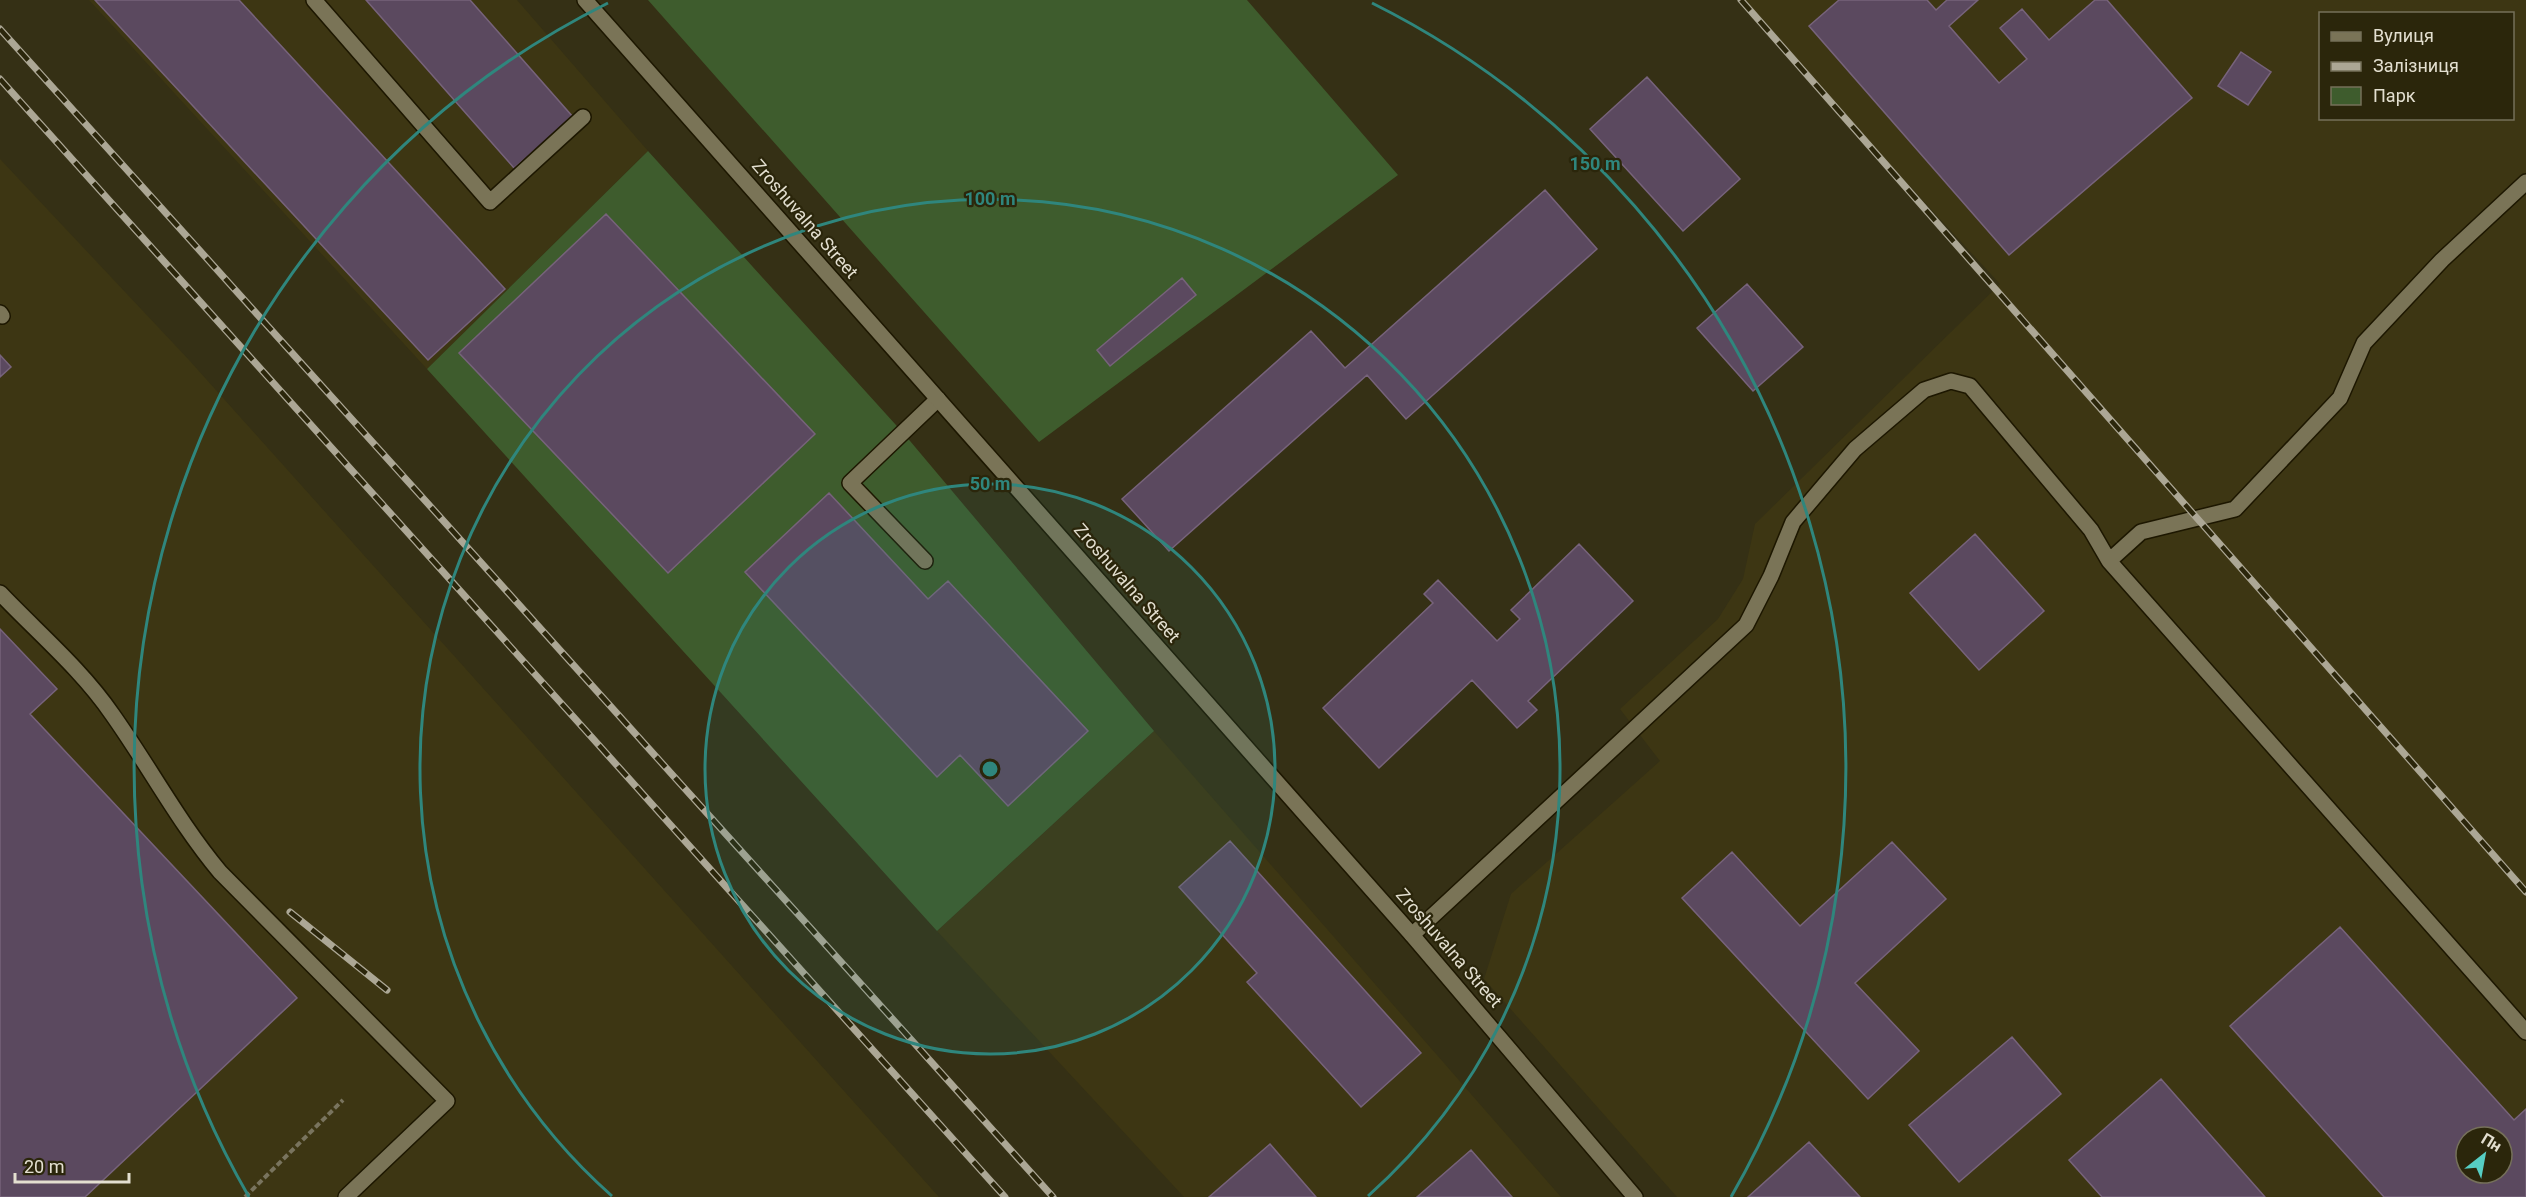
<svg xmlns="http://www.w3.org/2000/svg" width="2526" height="1197" viewBox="0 0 2526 1197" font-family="Roboto,sans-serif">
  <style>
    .built { fill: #3d3613; fill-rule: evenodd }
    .green { fill: #3e5c2d }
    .building { fill: #5b495f; stroke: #77637b; stroke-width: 1.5; fill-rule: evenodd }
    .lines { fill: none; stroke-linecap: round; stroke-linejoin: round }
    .lane-casing { stroke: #1d1700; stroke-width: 18 }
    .street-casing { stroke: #1d1700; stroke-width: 18 }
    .path { stroke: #79745e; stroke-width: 4; stroke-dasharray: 6 3; stroke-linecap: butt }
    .lane { stroke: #7a7457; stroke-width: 15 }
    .street { stroke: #7a7457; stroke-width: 15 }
    .rail-casing { stroke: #aca795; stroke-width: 7 }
    .rail { stroke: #2b260b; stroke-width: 4.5; stroke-dasharray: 14; stroke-linecap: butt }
    .ring { fill: none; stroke: #2f867d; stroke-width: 3 }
    .labels { text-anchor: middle; stroke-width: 4.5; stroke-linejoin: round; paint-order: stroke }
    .street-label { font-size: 18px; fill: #e3dfd0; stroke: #2b260b }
    .centre { fill: #2f867d; stroke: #2b260b; stroke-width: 3 }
    .ring-label { font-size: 18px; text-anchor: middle; font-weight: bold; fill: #2f867d; stroke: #2b260b; stroke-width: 4.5; stroke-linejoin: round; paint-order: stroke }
  </style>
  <rect width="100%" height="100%" fill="#353015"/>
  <path class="built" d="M89,0H517L648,151L427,369Z
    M1740,0H2526V1197H1677L1484,979L1511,894L1660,761L1620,709L1718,619L1743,579L1755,524L2000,284L1739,1ZM2320,14H2512V118H2320ZM2466,1137H2502V1173H2466Z
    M0,159L189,360L939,1197H0Z
    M1154,731L1561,1197H1184L937,931Z"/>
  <path class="green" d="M648,0H1247L1398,175L1039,442Z
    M648,151L905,435L1154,731L937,931L427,369Z"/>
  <path class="building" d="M95,0H239L505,289L428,360Z
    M366,0H470L573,117L514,168Z
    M1839,0H1927L1936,10L1947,0H1978L1949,26L1999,83L2027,59L2000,28L2022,9L2049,40L2095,0H2107L2192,98L2009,255L1809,26Z
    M2241,52L2271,72L2248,105L2218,86Z
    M1647,77L1740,179L1683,231L1590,129Z
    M1545,190L1597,249L1406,419L1367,375L1169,551L1122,499L1311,331L1345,368Z
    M606,214L815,434L668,573L459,353Z
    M1182,278L1196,295L1110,366L1097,350Z
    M1747,284L1803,347L1753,391L1697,328Z
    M0,355L11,367L0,377Z
    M829,493L928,599L948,581L1088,731L1008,806L960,755L937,777L745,572Z
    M1975,534L2044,611L1979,670L1910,593Z
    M1579,544L1633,601L1528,701L1537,710L1517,728L1472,680L1379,768L1323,708L1433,603L1424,594L1438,580L1497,641L1520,619L1511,610Z
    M0,629L57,689L30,714L297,998L85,1197H0Z
    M1230,841L1421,1053L1361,1107L1247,982L1257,973L1179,887Z
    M1892,842L1946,899L1855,983L1919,1051L1868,1099L1682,898L1732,852L1800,926Z
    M2340,927L2514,1120L2526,1109V1197H2384L2230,1026ZM2466,1137H2502V1173H2466Z
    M2012,1037L2061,1094L1959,1182L1909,1125Z
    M2161,1079L2265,1197H2102L2069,1160Z
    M1809,1142L1860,1197H1748Z
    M1270,1144L1316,1197H1209Z
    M1471,1150L1512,1197H1417Z"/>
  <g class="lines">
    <defs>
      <path id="lane" d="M314,0L490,202L583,117
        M0,313L2,316
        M925,561L850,483L938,399
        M2109,561L2141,532L2235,509L2340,398L2364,343L2442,260L2526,182
        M0,593C37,632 81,669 112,714C149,766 179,823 220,872L447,1101L346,1197
        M1412,935L1746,625L1771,576L1793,522L1855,449L1924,390L1951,381L1970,386L2091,530L2109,561L2526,1032"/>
      <path id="street" d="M585,0L1412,935L1635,1197"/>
    </defs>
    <use href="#lane" class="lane-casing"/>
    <use href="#street" class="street-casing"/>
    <path class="path" d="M245,1197L343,1100"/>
    <use href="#lane" class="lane"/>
    <use href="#street" class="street"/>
    <defs>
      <path id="rail" d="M1741,0L2526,892
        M0,29L1053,1197
        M0,79L1005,1197
        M290,912L387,990"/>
    </defs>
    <use href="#rail" class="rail-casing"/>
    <use href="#rail" class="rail"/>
  </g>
  <circle cx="990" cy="769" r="285" fill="#2f867d" fill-opacity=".12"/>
  <g class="ring">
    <circle cx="990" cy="769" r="285"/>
    <path d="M612 1196A570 570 0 1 1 1368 1196"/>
    <path d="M249 1197A856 856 0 0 1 608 3M1372 3A856 856 0 0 1 1731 1197"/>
  </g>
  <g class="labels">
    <g class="street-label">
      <text transform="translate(805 219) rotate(49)" y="6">Zroshuvalna Street</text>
      <text transform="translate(1127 583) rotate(49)" y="6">Zroshuvalna Street</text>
      <text transform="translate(1449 948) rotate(49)" y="6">Zroshuvalna Street</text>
    </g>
  </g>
  <circle cx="990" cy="769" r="9" class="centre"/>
  <g class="ring-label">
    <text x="1595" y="170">150 m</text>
    <text x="990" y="205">100 m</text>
    <text x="990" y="490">50 m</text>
  </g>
  <rect x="2319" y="12" width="195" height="108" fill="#2b260b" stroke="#75705a" stroke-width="1.5"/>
  <rect x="2331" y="32" width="30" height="9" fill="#7a7457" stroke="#75705a" stroke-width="1.5"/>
  <text x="2373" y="42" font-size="18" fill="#e3dfd0">Вулиця</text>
  <rect x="2331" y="62" width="30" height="9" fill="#aca795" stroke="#75705a" stroke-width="1.5"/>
  <text x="2373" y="72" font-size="18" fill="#e3dfd0">Залізниця</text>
  <rect x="2331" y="87" width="30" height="18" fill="#3e5c2d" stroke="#75705a" stroke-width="1.5"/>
  <text x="2373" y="102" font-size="18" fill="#e3dfd0">Парк</text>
  <g transform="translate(2484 1155) rotate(31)"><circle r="28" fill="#2b260b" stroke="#75705a" stroke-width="1.5"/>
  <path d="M0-4.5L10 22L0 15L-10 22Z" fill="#56cec4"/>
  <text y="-9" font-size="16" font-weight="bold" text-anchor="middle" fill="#e3dfd0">Пн</text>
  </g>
  <path d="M15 1173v9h114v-9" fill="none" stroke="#e3dfd0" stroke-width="3"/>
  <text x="24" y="1173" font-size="18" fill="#e3dfd0" stroke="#2b260b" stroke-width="4.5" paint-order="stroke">20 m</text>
</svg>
